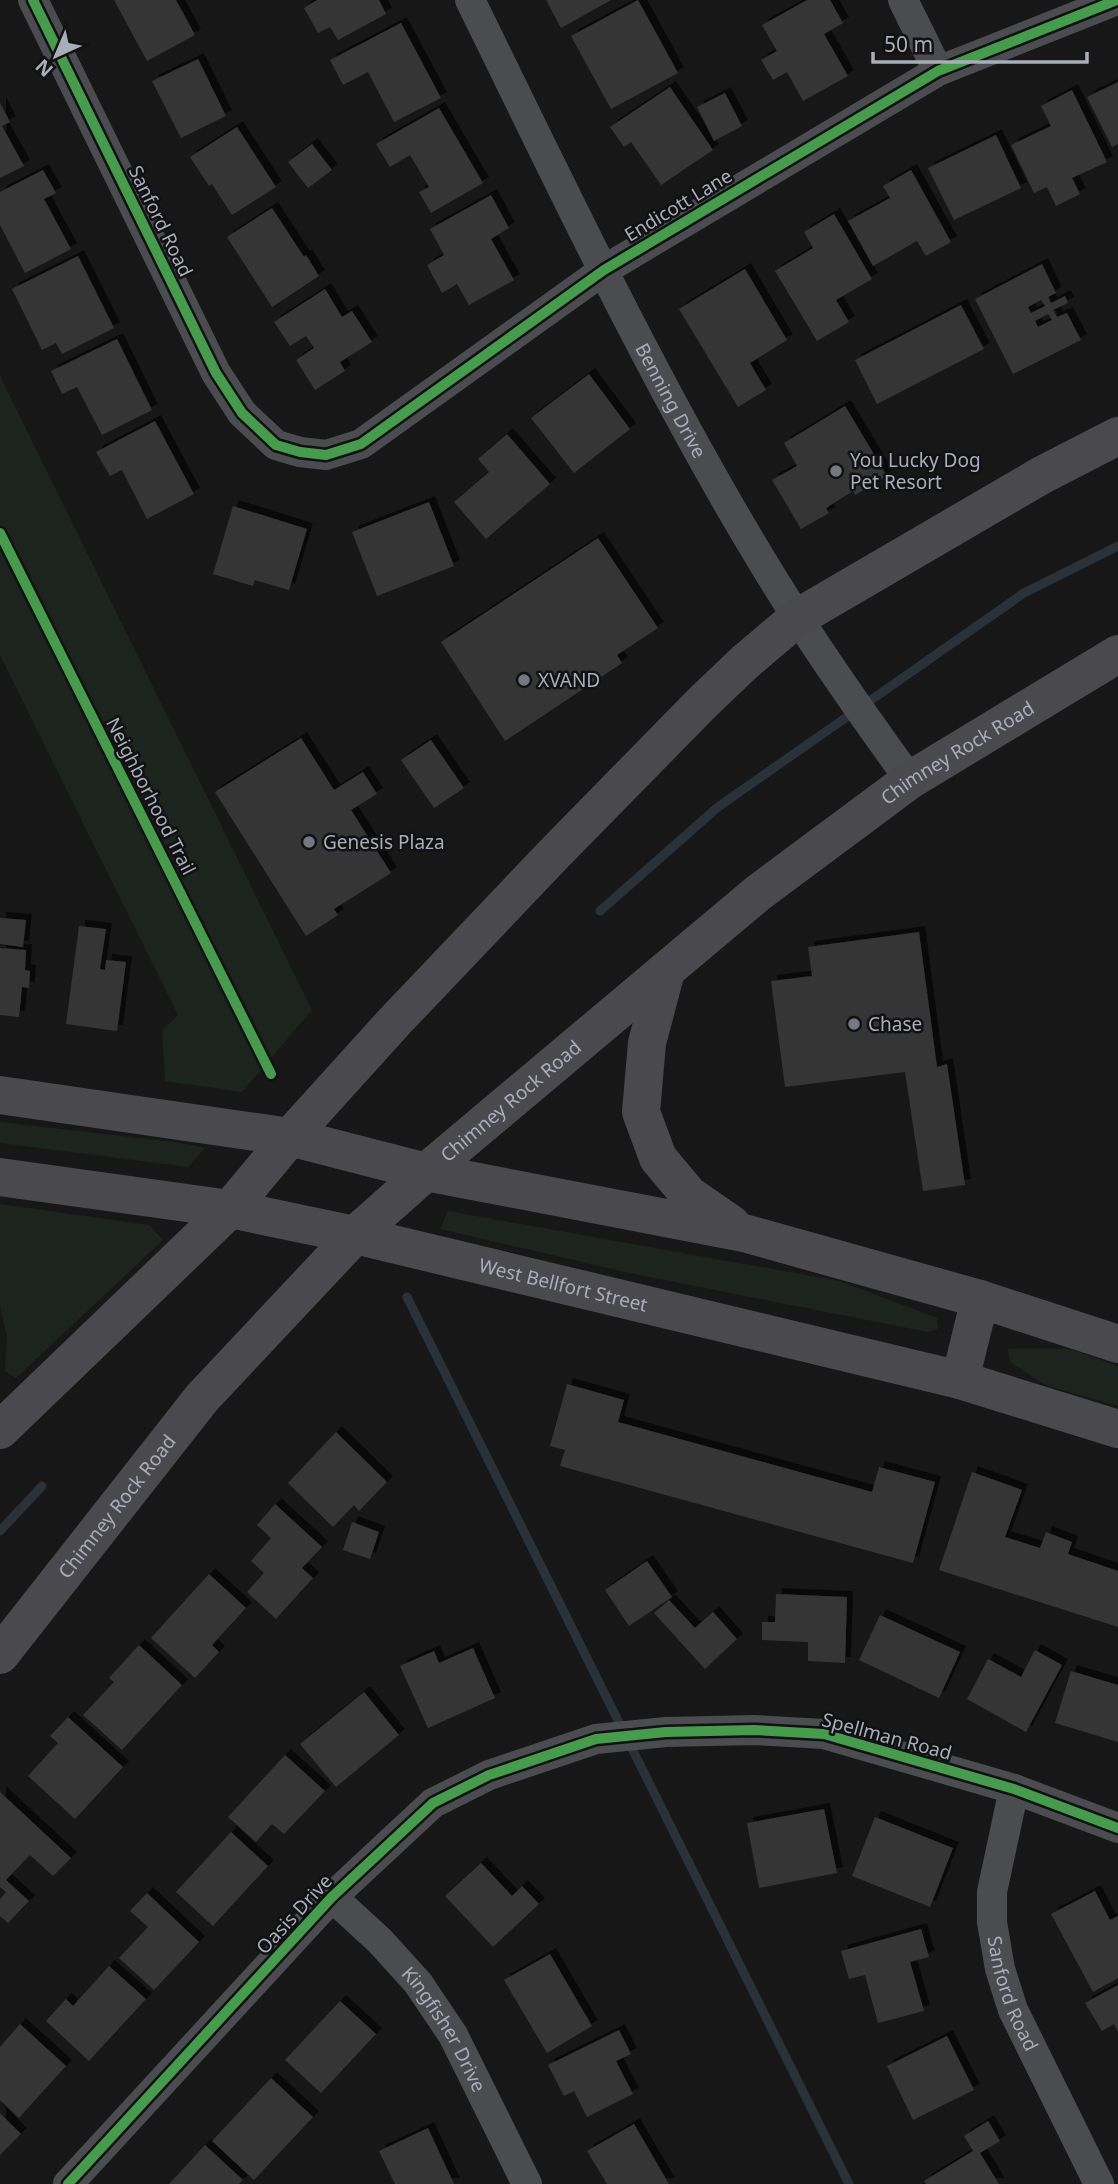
<svg xmlns="http://www.w3.org/2000/svg" width="1118" height="2184" viewBox="0 0 1118 2184" font-family="'Noto Sans',sans-serif">
  <style>
    .green { fill: #1d241e }
    .lines { fill: none; stroke-linecap: round; stroke-linejoin: round }
    .stream { stroke: #2a3239; stroke-width: 9 }
    .building { fill: #353536; fill-rule: evenodd; filter: url(#shadow) }
    .street { stroke: #4b4c50; stroke-width: 30 }
    .secondary { stroke: #4a4a4e; stroke-width: 38 }
    .cycleway-casing { stroke: #111113; stroke-width: 15 }
    .cycleway { stroke: #469c4c; stroke-width: 10 }
    .poi-dot { fill: #757880; stroke: #111113; stroke-width: 2.5 }
    .labels { text-anchor: middle; stroke-width: 5; stroke-linejoin: round; paint-order: stroke }
    .street-label { font-size: 19px; fill: #a8adb8; stroke: #111113 }
    .poi-label { font-size: 19px; fill: #a8adb8; stroke: #111113; text-anchor: start }
  </style>
  <defs>
    <filter id="shadow"><feDropShadow dx="6" dy="-6" stdDeviation="0" flood-color="#0009"/></filter>
  </defs>
  <rect width="100%" height="100%" fill="#171717"/>
  <path class="green" d="M0,376L312,1010L242,1092L165,1081L162,1031L178,1015L0,655Z
    M0,1122L175,1142L205,1148L188,1167L0,1143Z
    M0,1204L149,1225L163,1240L16,1378L5,1371L7,1337L0,1305Z
    M448,1211L840,1281L937,1318L938,1329L928,1332L634,1274L440,1229Z
    M1008,1349H1070L1118,1366V1406L1045,1385L1010,1362Z"/>
  <g class="lines">
    <path class="stream" d="M600,911L718,807L1024,593L1118,546
      M407,1297L849,2184
      M0,1531L42,1486"/>
  </g>
  <path class="building" d="M114,0H176L195,35L147,61Z
    M317,0H379L386,14L338,40L330,27L318,33L304,8Z
    M546,0H611L561,28Z
    M638,0L678,73L611,109L571,36Z
    M807,0H830L843,23L824,34L848,76L803,101L787,72L773,80L761,60L777,51L762,25Z
    M401,23L441,98L394,122L368,72L343,85L330,60Z
    M198,59L226,116L181,138L152,81Z
    M1118,82V144L1112,147L1087,97Z
    M670,87L713,150L661,185L631,142L624,147L610,127Z
    M1072,90L1107,162L1072,178L1080,194L1056,206L1047,187L1034,193L1011,145L1051,126L1041,106Z
    M725,93L742,126L714,141L697,107Z
    M0,103L10,122L2,126L24,166L0,178Z
    M439,108L483,183L431,213L419,192L429,187L410,155L390,167L376,144Z
    M237,127L276,187L232,215L212,184L209,186L190,157Z
    M996,135L1021,188L954,220L928,168Z
    M312,144L332,170L308,188L288,162Z
    M43,170L56,193L44,199L71,249L25,273L0,225V192Z
    M911,170L951,242L926,256L917,241L873,266L848,221L890,198L883,186Z
    M491,195L509,228L491,239L514,280L469,305L457,284L442,293L427,265L444,255L430,229Z
    M272,208L304,257L306,255L319,276L272,307L227,237Z
    M834,214L872,279L836,300L849,322L817,341L775,271L813,248L804,232Z
    M78,256L114,328L62,354L56,343L42,350L12,289Z
    M1042,264L1056,293L1048,297L1051,303L1065,296L1068,303L1053,310L1057,317L1067,313L1081,340L1013,374L975,299ZM1041,300L1045,306L1031,313L1028,307ZM1048,314L1052,320L1038,327L1035,321Z
    M745,269L787,340L750,363L766,390L738,407L679,309Z
    M325,289L342,317L352,311L372,342L340,362L345,371L315,390L296,360L314,348L306,336L290,346L274,322Z
    M961,305L984,349L877,404L855,360Z
    M117,339L152,410L102,435L77,387L62,394L51,371Z
    M589,374L630,429L574,473L531,418Z
    M845,406L887,476L855,495L853,491L826,508L829,513L801,529L772,480L797,466L784,443Z
    M155,421L194,494L147,519L122,470L110,476L96,452Z
    M507,434L550,484L486,539L454,502L489,472L478,459Z
    M429,502L454,566L377,596L352,532Z
    M233,506L307,529L289,590L255,580L253,586L213,574Z
    M598,538L658,628L617,655L622,663L505,741L441,642Z
    M301,738L334,790L363,772L377,794L351,810L391,873L334,909L338,915L306,936L215,792Z
    M431,740L464,788L434,808L401,760Z
    M0,918L26,920L23,947L0,944Z
    M79,926L106,929L100,969L105,970L106,960L126,962L117,1031L66,1024Z
    M919,932L937,1067L947,1064L965,1185L923,1191L905,1072L785,1087L771,981L812,976L808,947Z
    M0,948L26,950L25,970L30,971L29,988L22,987L19,1017L0,1015Z
    M567,1384L624,1400L618,1422L872,1492L879,1467L935,1482L913,1563L560,1466L565,1450L550,1446Z
    M336,1432L387,1482L359,1511L354,1505L333,1527L288,1483Z
    M972,1472L1022,1490L1005,1537L1040,1548L1046,1532L1072,1542L1068,1554L1118,1571V1627L939,1570Z
    M275,1504L322,1547L302,1568L313,1578L276,1619L247,1592L264,1573L251,1561L271,1538L257,1525Z
    M352,1522L379,1532L370,1559L343,1550Z
    M647,1561L672,1597L629,1626L605,1590Z
    M209,1574L246,1608L212,1645L219,1652L195,1678L151,1638Z
    M776,1594L847,1597L845,1663L808,1661V1642L762,1640V1622H775Z
    M669,1600L695,1628L713,1612L737,1639L705,1669L654,1613Z
    M880,1615L960,1652L939,1698L859,1660Z
    M139,1645L182,1685L122,1750L83,1715L114,1682L109,1678Z
    M473,1648L495,1698L428,1728L400,1666L434,1651L439,1663Z
    M1035,1650L1062,1665L1026,1732L967,1699L988,1659L1021,1677Z
    M1071,1671L1118,1685V1742L1055,1723Z
    M364,1692L399,1735L336,1787L300,1744Z
    M68,1717L123,1767L75,1819L28,1776L58,1743L50,1736Z
    M285,1755L325,1791L284,1834L272,1824L256,1842L228,1817Z
    M0,1792L71,1858L53,1876L30,1855L6,1880L29,1901L8,1923L0,1916V1899L6,1892L0,1887Z
    M824,1809L837,1873L759,1888L747,1823Z
    M875,1817L953,1848L930,1907L852,1876Z
    M231,1832L268,1866L213,1926L176,1892Z
    M481,1863L512,1896L522,1886L539,1904L493,1947L445,1896Z
    M1095,1891L1110,1920L1118,1916V1978L1093,1992L1051,1914Z
    M147,1893L199,1942L154,1990L119,1958L148,1927L130,1911Z
    M921,1929L929,1957L910,1962L924,2011L878,2023L865,1975L849,1979L841,1951Z
    M550,1954L592,2026L547,2053L504,1980Z
    M109,1966L146,1999L89,2061L46,2021L66,1999L73,2006Z
    M1118,1985V2032L1114,2024L1102,2031L1085,2003Z
    M340,2001L376,2034L321,2093L285,2060Z
    M20,2024L66,2066L19,2118L0,2100V2047Z
    M619,2030L631,2054L616,2061L633,2094L587,2117L574,2091L564,2096L548,2065Z
    M947,2036L974,2090L913,2120L887,2066Z
    M271,2078L313,2117L254,2180L212,2141Z
    M0,2113L21,2134L0,2155Z
    M988,2121L1000,2141L980,2153L999,2184H926L924,2181L973,2151L964,2136Z
    M634,2124L669,2184H607L587,2151Z
    M428,2128L454,2184H395L379,2151Z
    M205,2145L243,2180L239,2184H169Z"/>
  <g class="lines">
    <g class="street">
      <path d="M33,0L216,373L242,413L276,445L300,452L326,455L361,444L604,270L938,71L1117,0"/>
      <path id="s1" d="M470,0C562,187 651,377 759,556C805,633 857,707 910,780"/>
      <path d="M903,0L938,71"/>
      <path id="s2" d="M1014,1789L992,1892V1922L1000,1969L1013,2010L1099,2184"/>
      <path id="s3" d="M332,1897L380,1941L418,1983L453,2035L527,2184"/>
      <path d="M68,2184L332,1897L433,1803L489,1775L596,1739L666,1732L754,1730L824,1734L1014,1789L1118,1828"/>
    </g>
    <g class="secondary">
      <path d="M666,971L647,1043L641,1112L658,1158L689,1195L731,1224"/>
      <path d="M0,1095L290,1137L426,1172L744,1233L980,1299L1118,1344"/>
      <path id="s4" d="M0,1177L230,1209L355,1235L960,1380L1118,1429"/>
      <path d="M960,1380L980,1299"/>
      <path d="M0,1430L230,1209L290,1137L395,1021L554,854L702,703L745,662L797,618L1042,475L1118,436"/>
      <path id="s5" d="M0,1655L202,1398L355,1235L426,1172L758,893L910,780L1118,654"/>
    </g>
    <defs>
      <path id="cycleway" d="M33,0L216,373L242,413L276,445L300,452L326,455L361,444L604,270L938,71L1117,0
        M0,533L271,1074
        M68,2184L332,1897L433,1803L489,1775L596,1739L666,1732L754,1730L824,1734L1014,1789L1118,1828"/>
    </defs>
    <use href="#cycleway" class="cycleway-casing"/>
    <use href="#cycleway" class="cycleway"/>
  </g>
  <g class="poi-dot">
    <circle cx="836" cy="471" r="7"/>
    <circle cx="524" cy="680" r="7"/>
    <circle cx="309" cy="842" r="7"/>
    <circle cx="854" cy="1024" r="7"/>
  </g>
  <g class="labels">
    <g class="street-label">
      <text transform="translate(678 205) rotate(-31)" y="7">Endicott Lane</text>
      <text transform="translate(161 221) rotate(64)" y="7">Sanford Road</text>
      <text dy="7" stroke="none"><textPath href="#s1" startOffset="448">Benning Drive</textPath></text>
      <text dy="7" stroke="none"><textPath href="#s5" startOffset="1323">Chimney Rock Road</textPath></text>
      <text transform="translate(151 796) rotate(63)" y="7">Neighborhood Trail</text>
      <text dy="7" stroke="none"><textPath href="#s5" startOffset="756">Chimney Rock Road</textPath></text>
      <text dy="7" stroke="none"><textPath href="#s4" startOffset="574">West Bellfort Street</textPath></text>
      <text dy="7" stroke="none"><textPath href="#s5" startOffset="189">Chimney Rock Road</textPath></text>
      <text transform="translate(887 1736) rotate(15)" y="7">Spellman Road</text>
      <text transform="translate(294 1914) rotate(-47)" y="7">Oasis Drive</text>
      <text dy="7" stroke="none"><textPath href="#s2" startOffset="210">Sanford Road</textPath></text>
      <text dy="7" stroke="none"><textPath href="#s3" startOffset="175">Kingfisher Drive</textPath></text>
    </g>
    <g class="poi-label">
      <text x="850" y="467">You Lucky Dog<tspan x="850" dy="22">Pet Resort</tspan></text>
      <text x="538" y="687">XVAND</text>
      <text x="323" y="849">Genesis Plaza</text>
      <text x="868" y="1031">Chase</text>
    </g>
  </g>
  <g transform="translate(56 56) rotate(224)" stroke="#111113" stroke-width="5" paint-order="stroke">
  <path d="M0-5L12 26L0 18L-12 26Z" fill="#a8adb8"/>
  <text y="-10" font-size="19" font-weight="bold" text-anchor="middle" fill="#a8adb8">N</text>
  </g>
  <path d="M873 52v10h214v-10" fill="none" stroke="#a8adb8" stroke-width="3.5"/>
  <text x="884" y="52" font-size="21" fill="#a8adb8" stroke="#111113" stroke-width="5" paint-order="stroke">50 m</text>
</svg>
